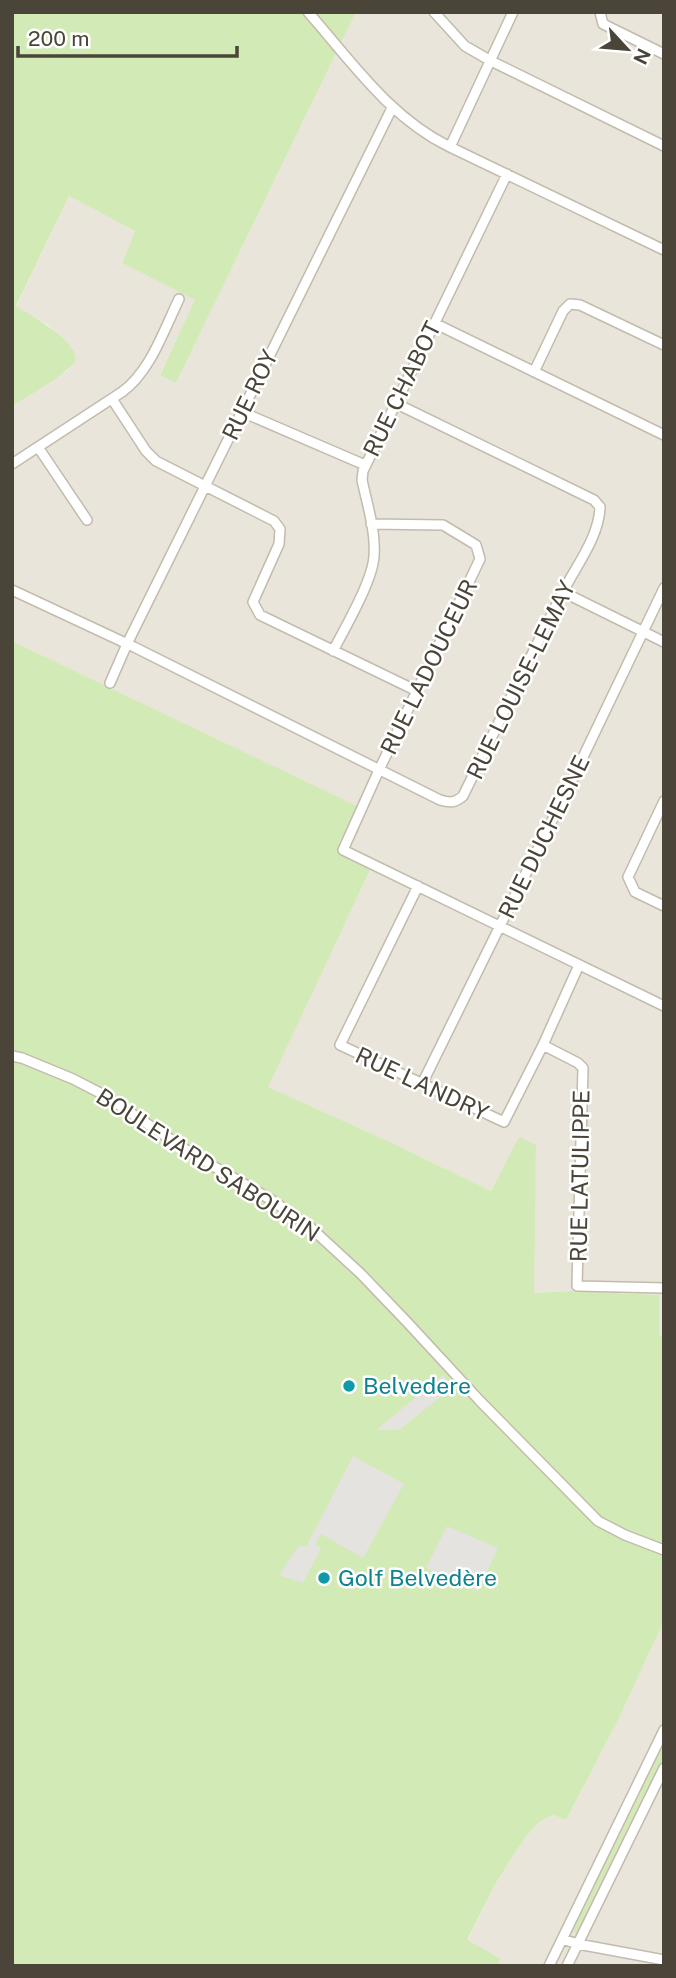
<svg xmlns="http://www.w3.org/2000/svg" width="676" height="1978" viewBox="0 0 676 1978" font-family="'Public Sans',sans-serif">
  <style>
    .residential { fill: #eae5da }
    .green { fill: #d2eab5 }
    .parking { fill: #e5e3e0 }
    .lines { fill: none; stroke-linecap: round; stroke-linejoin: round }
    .minor-casing { stroke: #c2bbae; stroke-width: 12 }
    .minor { stroke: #fff; stroke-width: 9 }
    .culture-dot { fill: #0f9aa8; stroke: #fff; stroke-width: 2.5 }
    .labels { text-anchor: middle; stroke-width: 5; stroke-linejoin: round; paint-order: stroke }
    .street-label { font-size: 23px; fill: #4b4439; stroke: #fff }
    .culture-label { font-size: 23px; fill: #0d838f; stroke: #fff; text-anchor: start }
  </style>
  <rect width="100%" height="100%" fill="#f6f3ec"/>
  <path class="residential" d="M356,12H664V1336H659L658,1295L571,1291L533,1293L536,1145L519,1138L491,1191L390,1142L267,1087L375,861L339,843L356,806L12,641V406L68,370L75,360L72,349L48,325L16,307L69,196L135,231L122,263L196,300L160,374L176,383Z
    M664,1621V1966H498L501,1960L467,1941L494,1886L524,1839L539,1822L553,1815L566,1820L619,1718Z"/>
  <path class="green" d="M12,12H356L176,383L160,375L195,300L122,263L135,231L69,196L16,306C29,314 81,343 75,361C70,372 25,398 12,406Z
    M12,641L357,806L339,843L375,860L268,1087L390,1142L491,1191L519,1137L536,1145L534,1293L571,1291L659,1295V1336H664V1621L619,1718L566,1820L553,1815L539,1822L524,1839L494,1886L467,1940L501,1959L498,1966H12Z
    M664,1743V1759L579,1934L576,1933L573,1931Z"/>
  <path class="parking" d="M443,1375L453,1387L399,1430H376Z
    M353,1456L404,1484L363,1558L321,1534L315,1545L321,1548L303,1583L279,1575L299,1545L306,1547Z
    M447,1526L498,1548L478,1591L426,1568Z"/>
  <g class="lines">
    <defs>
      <path id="minor" d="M308,12C351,61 390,118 450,147L664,250
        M434,12L465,46L491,61L664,146
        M600,12L603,24L664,54
        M450,147L513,12
        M434,323L664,435
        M534,372L563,311L570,304L580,305L664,345
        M112,399L146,451L156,461L274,521L280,529L279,544L253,602L260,615L417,691
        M242,412L365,465
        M38,447L87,520
        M12,464L122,392C150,372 164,330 179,299
        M371,524L443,525L476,545L480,559L379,770L343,850L664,1006
        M12,590L134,647L440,800C450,803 455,803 463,796C496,729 528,661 562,594C575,567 599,538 600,507L594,500L395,403
        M563,592L664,642
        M333,651C345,628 373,580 374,556C376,531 367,504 362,480L363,471L507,174
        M110,683L127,644L392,108
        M664,801L628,877L635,892L664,906
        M418,886L340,1045L504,1122L543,1045L579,965
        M543,1045L578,1063L583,1068L577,1286L664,1288
        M12,1056L22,1058L73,1079L104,1095L194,1155L270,1199L310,1227L360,1273L407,1322L480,1401L598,1521L625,1535L664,1550
        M422,1084L573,778L664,588
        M562,1939L578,1944L664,1960
        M549,1966L664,1730
        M567,1966L664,1768"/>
    </defs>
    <use href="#minor" class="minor-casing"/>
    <use href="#minor" class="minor"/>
  </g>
  <g class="culture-dot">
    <circle cx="349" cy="1386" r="7"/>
    <circle cx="324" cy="1578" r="7"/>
  </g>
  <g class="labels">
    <g class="street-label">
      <text transform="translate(402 389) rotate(-64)" y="8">RUE CHABOT</text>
      <text transform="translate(250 395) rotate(-64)" y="8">RUE ROY</text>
      <text transform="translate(429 667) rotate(-64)" y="8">RUE LADOUCEUR</text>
      <text transform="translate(521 680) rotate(-64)" y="8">RUE LOUISE-LEMAY</text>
      <text transform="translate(544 837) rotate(-64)" y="8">RUE DUCHESNE</text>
      <text transform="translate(422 1084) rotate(25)" y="8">RUE LANDRY</text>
      <text transform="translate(208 1165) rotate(33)" y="8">BOULEVARD SABOURIN</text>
      <text transform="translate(580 1176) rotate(-89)" y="8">RUE LATULIPPE</text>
    </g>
    <g class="culture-label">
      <text x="363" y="1394">Belvedere</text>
      <text x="338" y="1586">Golf Belvedère</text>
    </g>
  </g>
  <rect width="676" height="1978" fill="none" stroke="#4b4439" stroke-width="28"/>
  <g transform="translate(627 49) rotate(116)" stroke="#ffffff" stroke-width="5" paint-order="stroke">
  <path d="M0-5L12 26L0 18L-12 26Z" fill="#4b4439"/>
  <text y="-10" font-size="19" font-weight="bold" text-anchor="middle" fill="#4b4439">N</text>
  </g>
  <path d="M18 46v10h219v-10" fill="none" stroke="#4b4439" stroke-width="3.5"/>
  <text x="28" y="46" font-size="21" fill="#4b4439" stroke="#ffffff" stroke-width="5" paint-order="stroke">200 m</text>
</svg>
